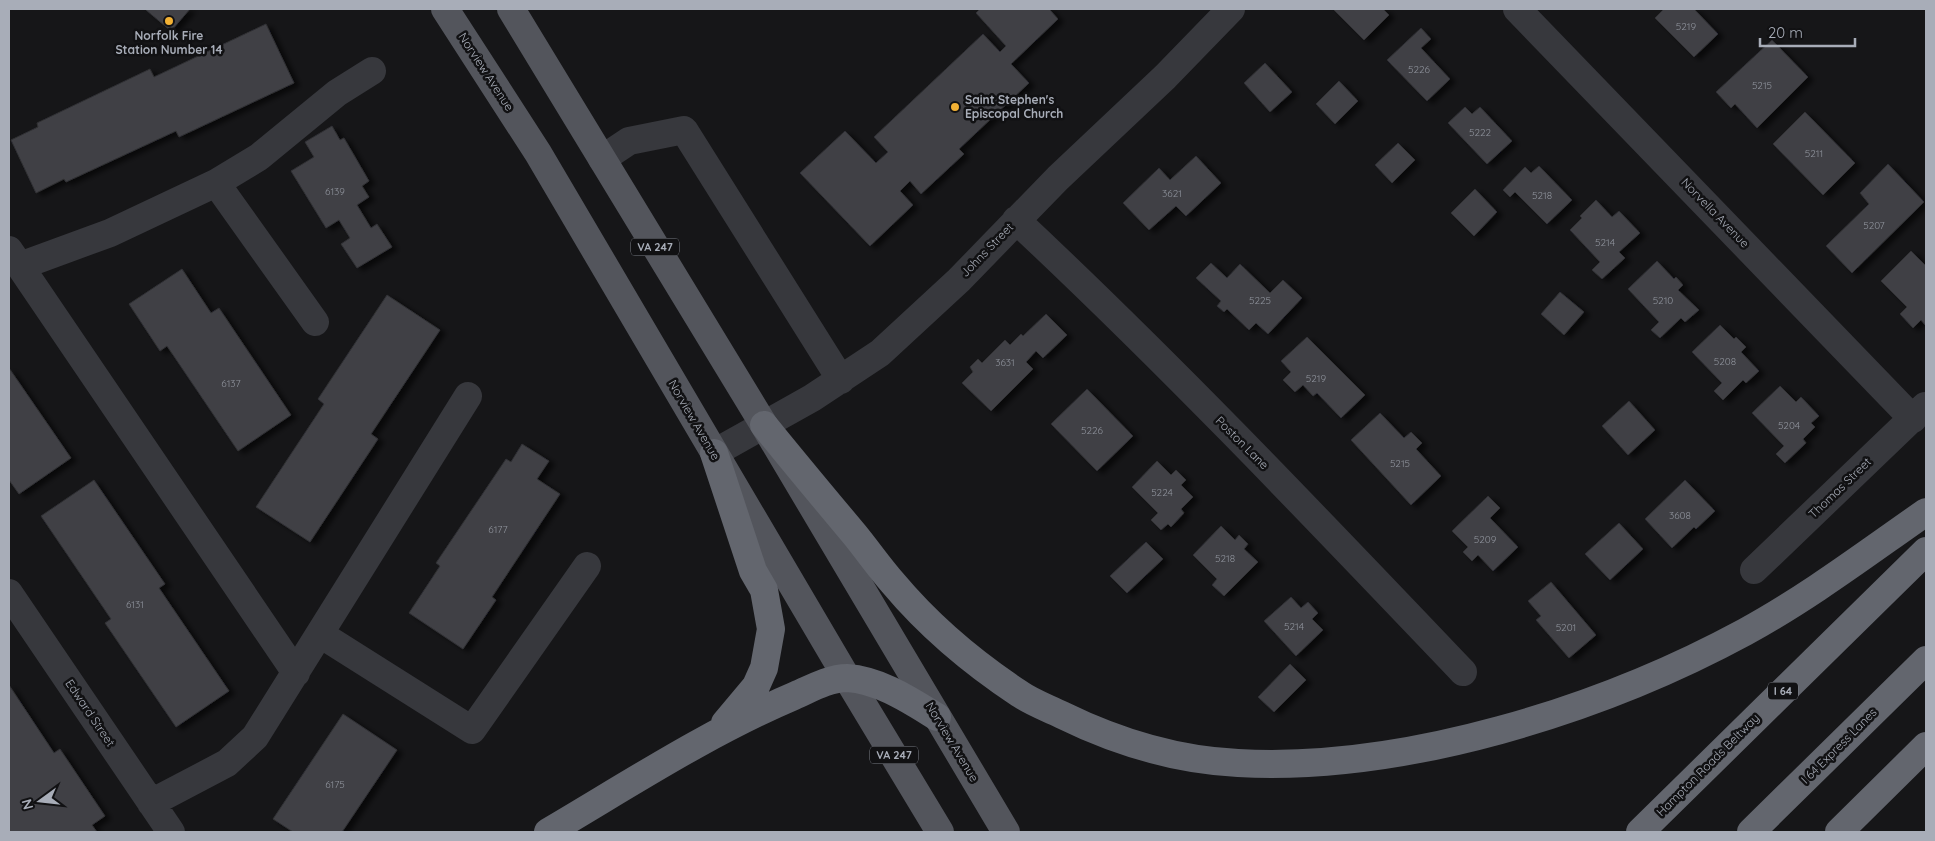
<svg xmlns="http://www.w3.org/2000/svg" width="1935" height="841" viewBox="0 0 1935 841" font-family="Quicksand,sans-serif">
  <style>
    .building { fill: #404145; stroke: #303034; filter: url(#shadow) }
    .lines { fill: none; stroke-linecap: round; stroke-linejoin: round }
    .minor { stroke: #37383d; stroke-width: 28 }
    .major { stroke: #53555c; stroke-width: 28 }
    .highway { stroke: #63666e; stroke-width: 28 }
    .poi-dot { fill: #f2b134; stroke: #111113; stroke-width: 2 }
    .labels { text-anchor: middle; stroke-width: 5; stroke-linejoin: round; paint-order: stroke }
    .number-label { font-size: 10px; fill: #8e929b }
    .shield { fill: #111113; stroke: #7b7e86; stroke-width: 1 }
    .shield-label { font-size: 11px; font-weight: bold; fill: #a8adb8 }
    .poi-label { font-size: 12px; font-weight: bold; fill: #a8adb8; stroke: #111113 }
    .street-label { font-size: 12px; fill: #a8adb8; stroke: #111113 }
  </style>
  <defs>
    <filter id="shadow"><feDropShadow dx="5.5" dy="3" stdDeviation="2.5" flood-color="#0009"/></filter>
  </defs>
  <rect width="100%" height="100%" fill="#161618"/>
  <path class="building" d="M147,9H190L171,31L146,10Z
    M980,9H1051L1050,10L1058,19L1011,64L1029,83L959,149L964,154L921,194L910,181L900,191L913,205L870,246L800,173L845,131L876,163L888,152L874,137L983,34L1000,52L1006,46L976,13Z
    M1333,9H1383L1389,15L1364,40Z
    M1664,9H1694L1718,34L1694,57L1655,18Z
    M266,24L294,83L179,137L176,131L66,182L64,179L36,193L11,140L38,127L37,123L150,69L154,77Z
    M1421,28L1431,39L1421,48L1450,79L1427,101L1387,60Z
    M1772,40L1808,77L1757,128L1735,104L1731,108L1716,92Z
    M1265,63L1292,92L1270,112L1244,83Z
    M1339,81L1358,101L1335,124L1316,104Z
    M1465,107L1472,114L1480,107L1512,141L1487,164L1448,123Z
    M1805,112L1855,163L1823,195L1773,144Z
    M332,126L340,140L344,138L369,181L362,186L369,197L357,205L371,228L377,224L392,247L357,268L341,244L350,238L339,220L326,228L291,171L314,157L305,142Z
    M1398,143L1415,160L1392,183L1375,165Z
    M1196,156L1221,183L1186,216L1176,206L1149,230L1123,203L1159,168L1170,180Z
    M1888,164L1924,202L1852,273L1826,246L1869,204L1860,193Z
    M1539,166L1572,200L1547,224L1515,192L1510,197L1503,190L1525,167L1531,173Z
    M1475,189L1497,212L1474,236L1451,213Z
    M1596,200L1612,217L1619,211L1640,233L1619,252L1625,258L1602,279L1592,270L1600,262L1570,230L1582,218L1580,216Z
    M1911,251L1926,266V326L1921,320L1913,328L1900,314L1907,307L1881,281Z
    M1657,261L1674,279L1676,277L1683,285L1678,290L1699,310L1685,322L1681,318L1660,338L1651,330L1659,322L1628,289Z
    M1211,263L1227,278L1240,264L1270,293L1283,280L1302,298L1268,334L1256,323L1249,330L1227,309L1224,312L1217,306L1221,301L1196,278Z
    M182,269L211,313L219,308L291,415L238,451L167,346L160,351L129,304Z
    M1560,292L1584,312L1564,335L1541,314Z
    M387,295L440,330L371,434L378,439L310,542L256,507L324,404L318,399Z
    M1046,314L1067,335L1043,358L1036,351L1026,362L1033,369L991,411L962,383L973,372L970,367L978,359L982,363L1005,340L1010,345L1021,334L1023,336Z
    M1720,325L1734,339L1736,337L1746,347L1741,352L1759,371L1746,383L1743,380L1723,400L1714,391L1722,383L1692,352Z
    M1307,337L1365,395L1341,418L1317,393L1313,396L1303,385L1295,392L1283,380L1291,372L1281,361Z
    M9,368L71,458L19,494L9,480Z
    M1780,386L1796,402L1801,397L1819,416L1811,423L1815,427L1803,439L1806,443L1785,463L1776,454L1784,446L1752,413Z
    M1087,389L1133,436L1097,471L1051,424Z
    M1629,401L1655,430L1628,455L1602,426Z
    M1380,413L1404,438L1411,432L1422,443L1416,449L1441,476L1411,505L1351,440Z
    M522,444L549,461L537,479L560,494L492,597L496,600L463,649L409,613L440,566L436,563L506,459L511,462Z
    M1157,461L1171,475L1176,470L1186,480L1181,485L1193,497L1181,509L1184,513L1171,527L1168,524L1161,530L1151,520L1158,513L1132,487Z
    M94,480L165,584L159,588L229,691L176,727L105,623L111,619L41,516Z
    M1685,480L1715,511L1696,529L1694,527L1672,548L1645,519Z
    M1488,496L1500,508L1490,518L1518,547L1493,571L1478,555L1472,561L1463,552L1468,547L1452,531Z
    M1619,523L1643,549L1610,580L1585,554Z
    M1221,526L1235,540L1239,535L1248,544L1244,549L1258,562L1224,596L1212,585L1217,579L1193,555Z
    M1146,542L1163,559L1127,593L1110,576Z
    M1551,582L1596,635L1569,658L1536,620L1541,616L1528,601Z
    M1291,597L1301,608L1308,602L1318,613L1312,619L1323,630L1296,656L1264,621Z
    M1290,664L1306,680L1274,712L1258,697Z
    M9,685L54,753L60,749L105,816L92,825L97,832H9Z
    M343,714L397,750L342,832H293L273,819Z"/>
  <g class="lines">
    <path class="minor" d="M1517,9L1913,419
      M602,159L629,141L684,130L841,380
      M216,183L315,322
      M1016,220C1171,365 1317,519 1463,672
      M9,250L296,673
      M20,266L110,233L216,183L259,157L337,93L372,71
      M714,453L812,398L880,353L959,280L1058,178L1165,77L1231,9
      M1754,570L1925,406
      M9,593L171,832
      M320,634L472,730L587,566
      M151,803L227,763L255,737L468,396"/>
    <path class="major" d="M445,9L538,153L847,678L940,832
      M511,9L764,425L1006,832"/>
    <path class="highway" d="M764,425C794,462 824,498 855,535C868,551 879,567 893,583C929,626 973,663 1020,694C1033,703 1048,708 1062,715C1117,742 1177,760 1238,763C1404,772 1601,710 1745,632C1809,597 1867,553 1926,512
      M714,453L753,571L764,590L771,629L764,668L756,686L725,723
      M548,832C628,785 707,733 794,696C810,689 829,678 847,678C880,680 911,701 937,717
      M1640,832L1926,551
      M1751,832L1926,660
      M1839,832L1926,746"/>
  </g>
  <g class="poi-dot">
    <circle cx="169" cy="21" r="5"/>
    <circle cx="955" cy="107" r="5"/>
  </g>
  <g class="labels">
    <g class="number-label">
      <text x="1686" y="30">5219</text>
      <text x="1419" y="73">5226</text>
      <text x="1762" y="89">5215</text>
      <text x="1480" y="136">5222</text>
      <text x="1814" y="157">5211</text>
      <text x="335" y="195">6139</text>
      <text x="1172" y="197">3621</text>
      <text x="1542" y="199">5218</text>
      <text x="1874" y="229">5207</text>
      <text x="1605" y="246">5214</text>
      <text x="1260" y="304">5225</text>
      <text x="1663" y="304">5210</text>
      <text x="1725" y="365">5208</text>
      <text x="1005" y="366">3631</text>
      <text x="1316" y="382">5219</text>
      <text x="231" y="387">6137</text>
      <text x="1789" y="429">5204</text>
      <text x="1092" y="434">5226</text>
      <text x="1400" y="467">5215</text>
      <text x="1162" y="496">5224</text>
      <text x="1680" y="519">3608</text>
      <text x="498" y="533">6177</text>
      <text x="1485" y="543">5209</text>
      <text x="1225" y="562">5218</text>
      <text x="135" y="608">6131</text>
      <text x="1294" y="630">5214</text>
      <text x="1566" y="631">5201</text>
      <text x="335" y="788">6175</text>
    </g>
    <g class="shield">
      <rect x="631" y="238.5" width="48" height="17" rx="4"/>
      <rect x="1768" y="682.5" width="30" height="17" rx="4"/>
      <rect x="870" y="746.5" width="48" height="17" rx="4"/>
    </g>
    <g class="shield-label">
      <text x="655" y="251">VA 247</text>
      <text x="1783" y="695">I 64</text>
      <text x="894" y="759">VA 247</text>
    </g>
    <g class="poi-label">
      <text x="169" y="40">Norfolk Fire<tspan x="169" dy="14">Station Number 14</tspan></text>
      <text x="965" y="104" text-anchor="start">Saint Stephen's<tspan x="965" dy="14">Episcopal Church</tspan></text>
    </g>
    <g class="street-label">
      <text transform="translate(486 72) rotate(57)" y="4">Norview Avenue</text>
      <text transform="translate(1715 213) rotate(46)" y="4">Norvella Avenue</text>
      <text transform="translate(987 250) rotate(-46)" y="4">Johns Street</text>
      <text transform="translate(694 420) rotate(60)" y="4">Norview Avenue</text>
      <text transform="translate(1242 443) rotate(45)" y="4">Poston Lane</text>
      <text transform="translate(1840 488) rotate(-44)" y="4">Thomas Street</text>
      <text transform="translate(90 713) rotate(56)" y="4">Edward Street</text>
      <text transform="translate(952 742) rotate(59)" y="4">Norview Avenue</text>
      <text transform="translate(1839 746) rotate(-45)" y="4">I 64 Express Lanes</text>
      <text transform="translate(1708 765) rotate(-45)" y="4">Hampton Roads Beltway</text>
    </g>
  </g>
  <rect width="1935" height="841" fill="none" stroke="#a8adb8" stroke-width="20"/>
  <g transform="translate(40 801) rotate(255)" stroke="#111113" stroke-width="4" paint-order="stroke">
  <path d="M0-4L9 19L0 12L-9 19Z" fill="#a8adb8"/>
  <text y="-8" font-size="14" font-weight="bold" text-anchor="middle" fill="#a8adb8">N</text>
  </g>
  <path d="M1760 38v8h95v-8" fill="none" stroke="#a8adb8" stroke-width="2.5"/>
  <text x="1768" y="38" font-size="15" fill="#a8adb8" stroke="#111113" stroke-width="4" paint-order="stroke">20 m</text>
</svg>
